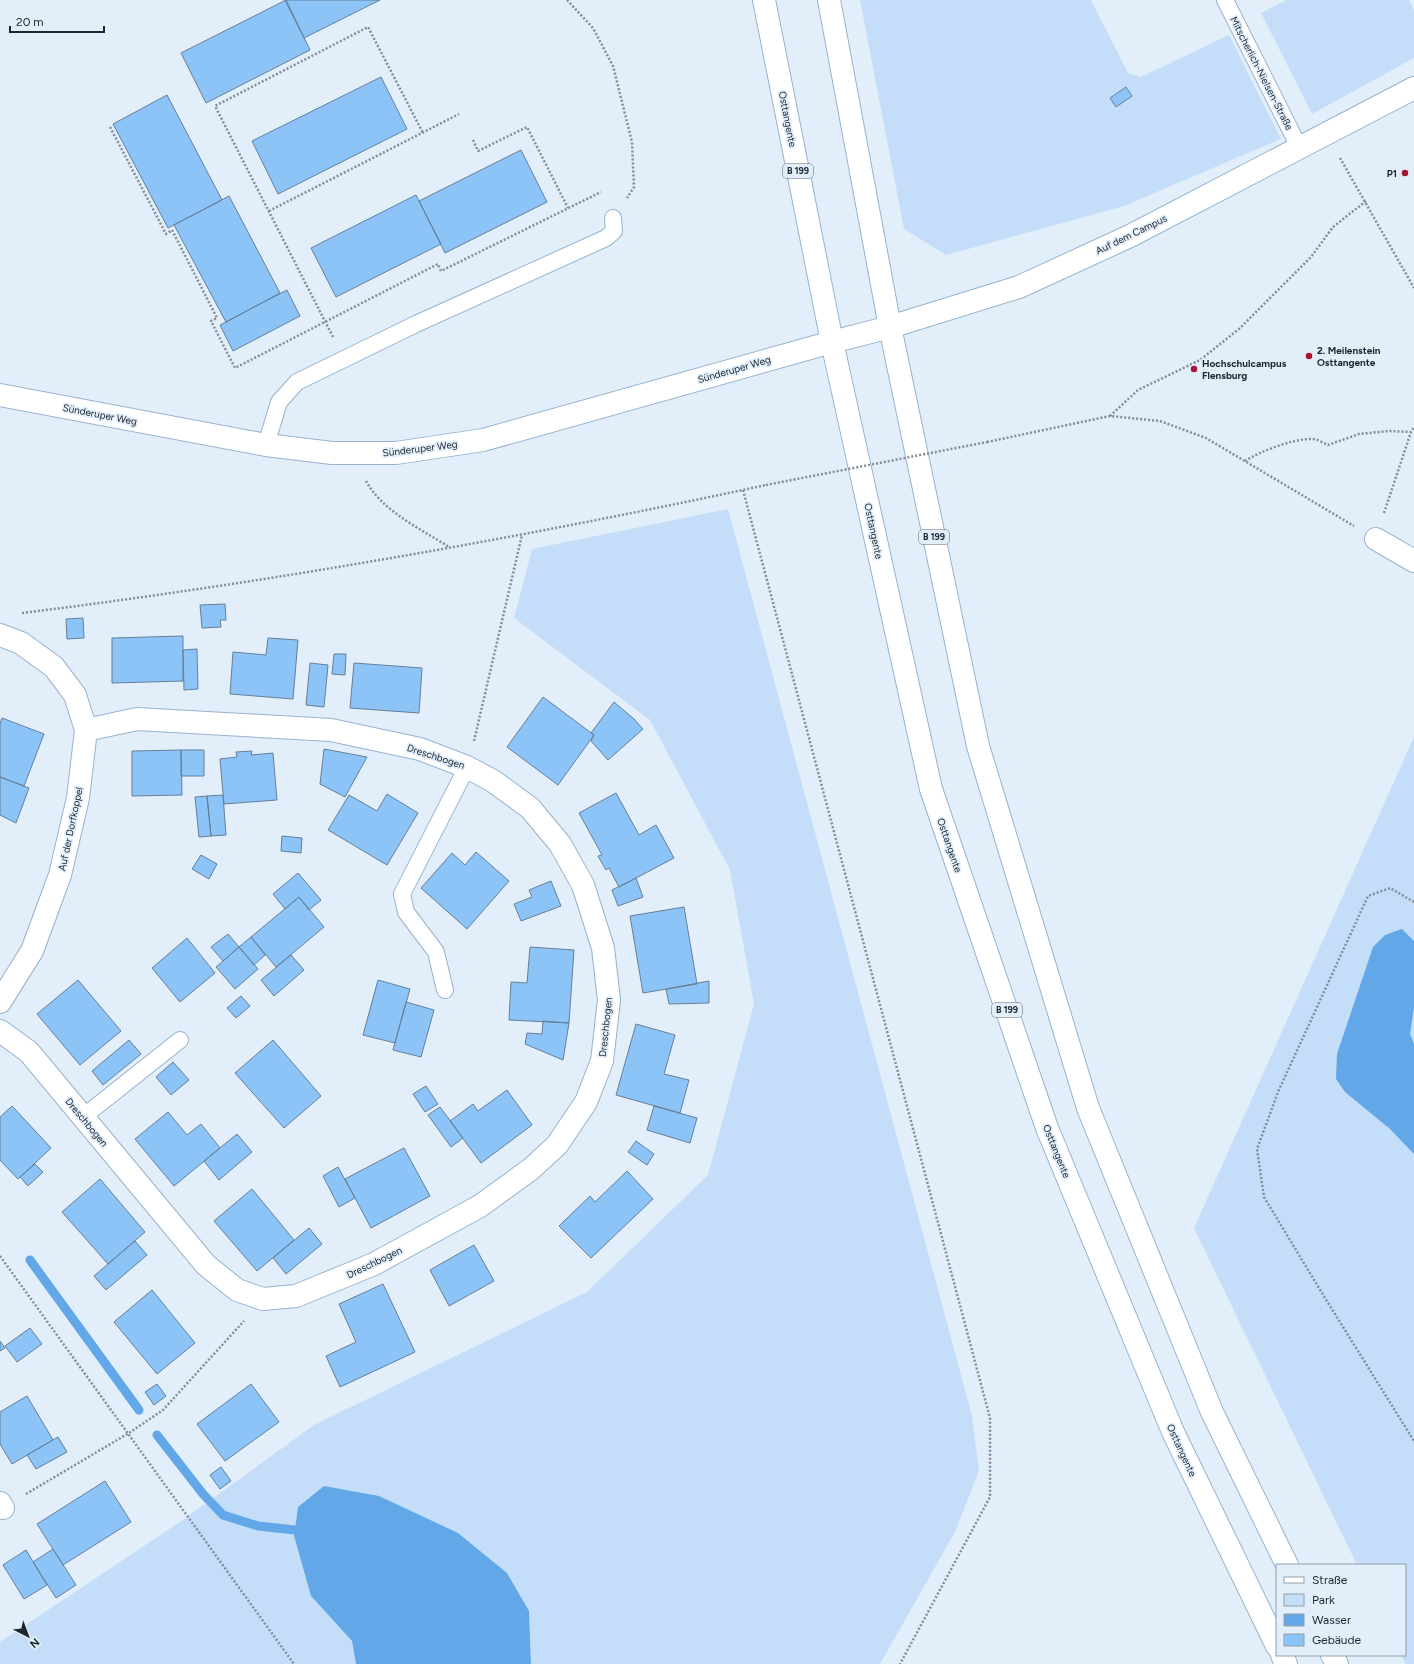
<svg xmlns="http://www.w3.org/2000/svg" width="1414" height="1664" viewBox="0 0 1414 1664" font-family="Figtree,sans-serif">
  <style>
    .green { fill: #c4def9 }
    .water { fill: #62a7e7 }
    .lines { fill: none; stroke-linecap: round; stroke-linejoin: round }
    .stream { stroke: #62a7e7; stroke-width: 9 }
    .building { fill: #8cc4f8; stroke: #657f99 }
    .lane-casing { stroke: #97b3ce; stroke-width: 18 }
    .street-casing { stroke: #97b3ce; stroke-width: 24 }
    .primary-casing { stroke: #97b3ce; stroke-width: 24 }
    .path { stroke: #828d98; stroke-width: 2.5; stroke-dasharray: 2 2; stroke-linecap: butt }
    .lane { stroke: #fff; stroke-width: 16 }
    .street { stroke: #fff; stroke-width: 22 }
    .primary { stroke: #fff; stroke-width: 22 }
    .path-bridge { stroke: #828d98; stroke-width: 2.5; stroke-dasharray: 2 2; stroke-linecap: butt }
    .poi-dot { fill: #aa1333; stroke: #e2eef9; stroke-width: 1.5 }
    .labels { text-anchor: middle; stroke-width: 3.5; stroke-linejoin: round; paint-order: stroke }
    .shield { fill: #e2eef9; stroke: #57626c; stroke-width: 1 }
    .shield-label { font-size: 9px; font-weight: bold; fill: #1b2630 }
    .street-label { font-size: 10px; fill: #1b2630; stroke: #e2eef9 }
    .poi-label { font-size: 10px; font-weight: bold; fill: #1b2630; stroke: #e2eef9; text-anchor: start }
  </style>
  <rect width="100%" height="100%" fill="#e2eef9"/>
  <path class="green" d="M860,0H1091L1128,73L1141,77L1229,35L1281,139L1124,206L946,255L904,229Z
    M1287,0H1409L1414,10V58L1312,114L1261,13Z
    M728,509L972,1416L979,1471L955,1532L880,1664H531L529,1611L298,1507L294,1536L311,1596L352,1641L356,1664H0V1642L180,1522L314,1425L587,1292L708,1175L754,1004L730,870L650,720L514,618L532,549Z
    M1414,737V1664H1406L1401,1655H1405V1565H1357L1194,1228Z"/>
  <path class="water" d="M1402,929L1414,941V1007L1410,1034L1414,1044V1154L1390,1129L1345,1092L1336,1079L1337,1054L1373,947L1385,935Z
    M324,1486L379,1496L458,1533L507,1573L529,1611L531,1664H356L352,1641L311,1596L294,1536L298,1507Z"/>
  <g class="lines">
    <path class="stream" d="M30,1260L139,1410
      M157,1435L203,1494L223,1515L258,1526L295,1530"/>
  </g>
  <path class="building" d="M285,0H380L304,38Z
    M286,0L310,50L206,103L181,53Z
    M381,77L407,129L278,194L252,141Z
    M1126,87L1132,96L1116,107L1110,98Z
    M167,95L222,200L168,228L113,124Z
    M521,150L547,202L445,253L419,201Z
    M416,195L441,244L336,297L311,248Z
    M229,196L280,293L226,322L174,225Z
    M287,290L300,316L233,351L220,325Z
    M225,604L226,620H220L221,627L202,628L200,605Z
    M83,618L84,638L67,639L66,619Z
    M183,636V681L112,683V638Z
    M268,638L298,640L293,699L230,694L233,652L266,655Z
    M197,649L198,689L184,690L183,650Z
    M334,654H346L345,675L332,674Z
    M310,663L328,665L324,707L306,705Z
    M354,663L422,668L419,713L350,708Z
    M543,697L594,735L558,785L507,747Z
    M614,702L634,719L643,729L608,760L591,741L594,735L591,733Z
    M2,718L44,734L24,786L0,777V724Z
    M324,749L367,757L345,797L320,784Z
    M181,750H204V776H181Z
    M181,750L182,795L132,796V751Z
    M252,751L251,755L273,753L277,800L224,804L220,759L237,757L236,752Z
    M0,777L29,788L16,823L0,815Z
    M616,793L639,835L656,825L674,858L619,887L609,868L606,870L598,856L602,855L579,813Z
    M387,794L418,813L387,865L328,830L349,795L377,811Z
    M223,795L226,835L211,836L207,796Z
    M207,796L211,836L199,837L195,797Z
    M282,836L302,838L301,853L281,851Z
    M476,852L509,881L467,929L421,888L452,853L465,865Z
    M201,855L217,864L209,879L192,869Z
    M298,873L321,900L309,910L299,897L285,909L273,894Z
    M636,878L643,897L618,906L612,890Z
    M551,881L561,906L521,921L514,904L532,897L529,890Z
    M299,897L324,927L276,967L251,937Z
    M684,907L697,984L643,993L630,916Z
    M228,934L239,947L223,961L211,947Z
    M251,937L265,955L254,965L239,947Z
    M187,938L215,973L180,1002L152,968Z
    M239,947L258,969L235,989L216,967Z
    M530,947L574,950L569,1023L509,1020L511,982L527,983Z
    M291,955L304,970L274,996L261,980Z
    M78,980L121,1031L80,1065L37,1014Z
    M378,980L410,989L395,1043L363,1035Z
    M709,981V1003L669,1004L666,989Z
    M241,996L250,1006L236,1018L227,1008Z
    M406,1002L434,1010L421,1057L393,1050Z
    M543,1021L569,1023L563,1060L525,1044L527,1033L542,1034Z
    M636,1024L675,1035L664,1074L689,1080L680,1113L616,1095Z
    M129,1040L141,1054L103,1085L92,1071Z
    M273,1040L321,1096L284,1128L235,1073Z
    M173,1062L189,1080L171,1095L156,1077Z
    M426,1086L438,1104L425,1112L413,1094Z
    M507,1090L532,1125L481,1163L450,1121L473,1104L478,1111Z
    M12,1106L51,1148L18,1179L0,1160V1117Z
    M654,1106L697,1118L690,1143L647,1130Z
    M440,1107L463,1138L451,1147L428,1115Z
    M168,1112L187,1135L201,1124L220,1148L174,1186L135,1139Z
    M237,1134L252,1152L219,1180L204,1161Z
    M636,1141L654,1154L647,1165L628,1152Z
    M404,1148L430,1196L371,1228L345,1179Z
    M35,1164L43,1172L28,1186L20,1177Z
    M338,1167L355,1198L339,1207L323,1176Z
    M627,1171L653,1199L591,1258L559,1226L590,1196L595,1202Z
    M100,1179L145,1232L108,1264L62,1212Z
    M252,1189L294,1240L257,1271L214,1221Z
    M309,1228L322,1244L286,1274L273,1258Z
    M135,1241L147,1255L106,1290L94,1276Z
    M474,1245L494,1281L449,1306L430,1270Z
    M383,1284L415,1352L340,1387L326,1356L356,1342L339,1304Z
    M152,1290L195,1343L157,1374L114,1322Z
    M30,1328L42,1344L17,1362L5,1346Z
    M0,1341L5,1348L0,1351Z
    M157,1384L166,1396L154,1405L145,1392Z
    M251,1384L279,1422L225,1461L197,1424Z
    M27,1396L53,1440L12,1464L0,1444V1412Z
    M58,1437L67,1452L36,1469L27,1455Z
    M221,1467L231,1481L220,1489L210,1475Z
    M105,1481L131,1522L63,1565L37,1524Z
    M53,1549L76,1585L56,1598L33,1562Z
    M26,1550L47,1585L24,1599L3,1565Z"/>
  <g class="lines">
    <defs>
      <path id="lane" d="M1225,0L1299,147
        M266,445L279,402L297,382L416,324L606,238L614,231L613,218
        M445,990L436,952L406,912L402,894L467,767
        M83,1117L180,1040"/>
      <path id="street" d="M0,395L266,445L332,453H396L483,440L832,342L890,327L1019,287L1130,236L1414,88
        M1376,539L1414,561
        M0,635L21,643L54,667L75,695L86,730L78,798L60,875L32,951L0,1002
        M0,1031L29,1052L206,1265L237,1290L263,1299L296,1296L374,1264L480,1206L531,1169L557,1145L586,1102L602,1061L609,1000L603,948L583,885L560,844L530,808L493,781L467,767L420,749L331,730L137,719L86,730
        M0,1503L3,1508"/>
      <path id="primary" d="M764,0L832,342L931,789L1047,1128L1173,1432L1277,1646
        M829,0L890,327L978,746L1088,1108L1212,1412L1287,1565
        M1282,1655L1286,1664
        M1332,1655L1337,1664"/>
    </defs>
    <use href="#lane" class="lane-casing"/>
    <use href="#street" class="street-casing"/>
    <use href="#primary" class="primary-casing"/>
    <path class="path" d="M567,0L593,28L613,66L632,142L634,187L627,198
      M110,127L166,234L172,230L217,318L211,321L235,368L438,264L441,271L601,192
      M473,140L478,151L527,127L568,208
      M1340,158L1414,288
      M269,211L459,114
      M333,337L215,106L368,27L423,133
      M1110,416L1138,390L1200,360L1239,329L1311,257L1333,227L1366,201
      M987,442L1110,416L1160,421L1206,438L1354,526
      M1245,461C1261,451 1292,439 1311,439C1316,438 1323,443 1328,445L1359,434L1389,431L1411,432
      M366,481C382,511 421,529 449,547
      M743,490L990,1418V1497L900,1664
      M1384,513L1411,432L1414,427
      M22,613C272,582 520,538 766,485
      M474,741L522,535
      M1414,902L1390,888L1368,896L1278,1092L1257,1149L1264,1197L1325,1298L1414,1441
      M0,1256L294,1664
      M26,1494L129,1433L163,1410L244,1321"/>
    <use href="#lane" class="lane"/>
    <use href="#street" class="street"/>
    <use href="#primary" class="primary"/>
    <path class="path-bridge" d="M766,485L987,442"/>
  </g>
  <g class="poi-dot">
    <circle cx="1405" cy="173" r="4"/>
    <circle cx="1309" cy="356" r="4"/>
    <circle cx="1194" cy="369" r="4"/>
  </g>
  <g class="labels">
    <g class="shield">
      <rect x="783" y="164" width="30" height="14" rx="3"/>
      <rect x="919" y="530" width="30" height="14" rx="3"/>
      <rect x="992" y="1003" width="30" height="14" rx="3"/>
    </g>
    <g class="shield-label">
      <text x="798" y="174">B 199</text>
      <text x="934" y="540">B 199</text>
      <text x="1007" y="1013">B 199</text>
    </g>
    <g class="street-label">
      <text transform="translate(1262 73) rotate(63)" y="4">Mitscherlich-Nielsen-Straße</text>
      <text transform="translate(788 119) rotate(79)" y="4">Osttangente</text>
      <text transform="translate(1131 234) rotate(-26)" y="4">Auf dem Campus</text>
      <text transform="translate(734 369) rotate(-16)" y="4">Sünderuper Weg</text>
      <text transform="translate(100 414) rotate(11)" y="4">Sünderuper Weg</text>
      <text transform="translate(420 448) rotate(-7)" y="4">Sünderuper Weg</text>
      <text transform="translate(874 531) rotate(78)" y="4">Osttangente</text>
      <text transform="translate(436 756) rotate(18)" y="4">Dreschbogen</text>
      <text transform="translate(70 829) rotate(-78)" y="4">Auf der Dorfkoppel</text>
      <text transform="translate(950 845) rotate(71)" y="4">Osttangente</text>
      <text transform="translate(605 1027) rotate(-84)" y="4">Dreschbogen</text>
      <text transform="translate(87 1122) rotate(50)" y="4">Dreschbogen</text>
      <text transform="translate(1057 1151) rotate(68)" y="4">Osttangente</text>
      <text transform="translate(374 1262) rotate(-26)" y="4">Dreschbogen</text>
      <text transform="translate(1182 1450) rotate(65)" y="4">Osttangente</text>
    </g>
    <g class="poi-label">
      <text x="1397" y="177" text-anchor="end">P1</text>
      <text x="1317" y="354">2. Meilenstein<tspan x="1317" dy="12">Osttangente</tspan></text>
      <text x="1202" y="367">Hochschulcampus<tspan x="1202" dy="12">Flensburg</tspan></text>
    </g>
  </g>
  <rect x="1276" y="1564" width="130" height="92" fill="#e2eef9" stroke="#929ea9"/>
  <rect x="1284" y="1577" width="20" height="6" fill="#ffffff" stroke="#929ea9"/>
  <text x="1312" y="1584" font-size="12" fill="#1b2630">Straße</text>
  <rect x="1284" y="1594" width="20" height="12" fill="#c4def9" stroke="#929ea9"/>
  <text x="1312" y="1604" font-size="12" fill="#1b2630">Park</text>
  <rect x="1284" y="1614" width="20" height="12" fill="#62a7e7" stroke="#929ea9"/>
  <text x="1312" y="1624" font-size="12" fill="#1b2630">Wasser</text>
  <rect x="1284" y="1634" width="20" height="12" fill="#8cc4f8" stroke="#929ea9"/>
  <text x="1312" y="1644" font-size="12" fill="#1b2630">Gebäude</text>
  <g transform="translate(28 1636) rotate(138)" stroke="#e2eef9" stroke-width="3" paint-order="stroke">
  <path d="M0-3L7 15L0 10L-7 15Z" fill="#1b2630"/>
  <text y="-6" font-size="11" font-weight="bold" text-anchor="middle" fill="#1b2630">N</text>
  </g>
  <path d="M10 26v6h94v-6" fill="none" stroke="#1b2630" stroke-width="2"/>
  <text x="16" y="26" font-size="12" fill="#1b2630" stroke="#e2eef9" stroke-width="3" paint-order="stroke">20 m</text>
</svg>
